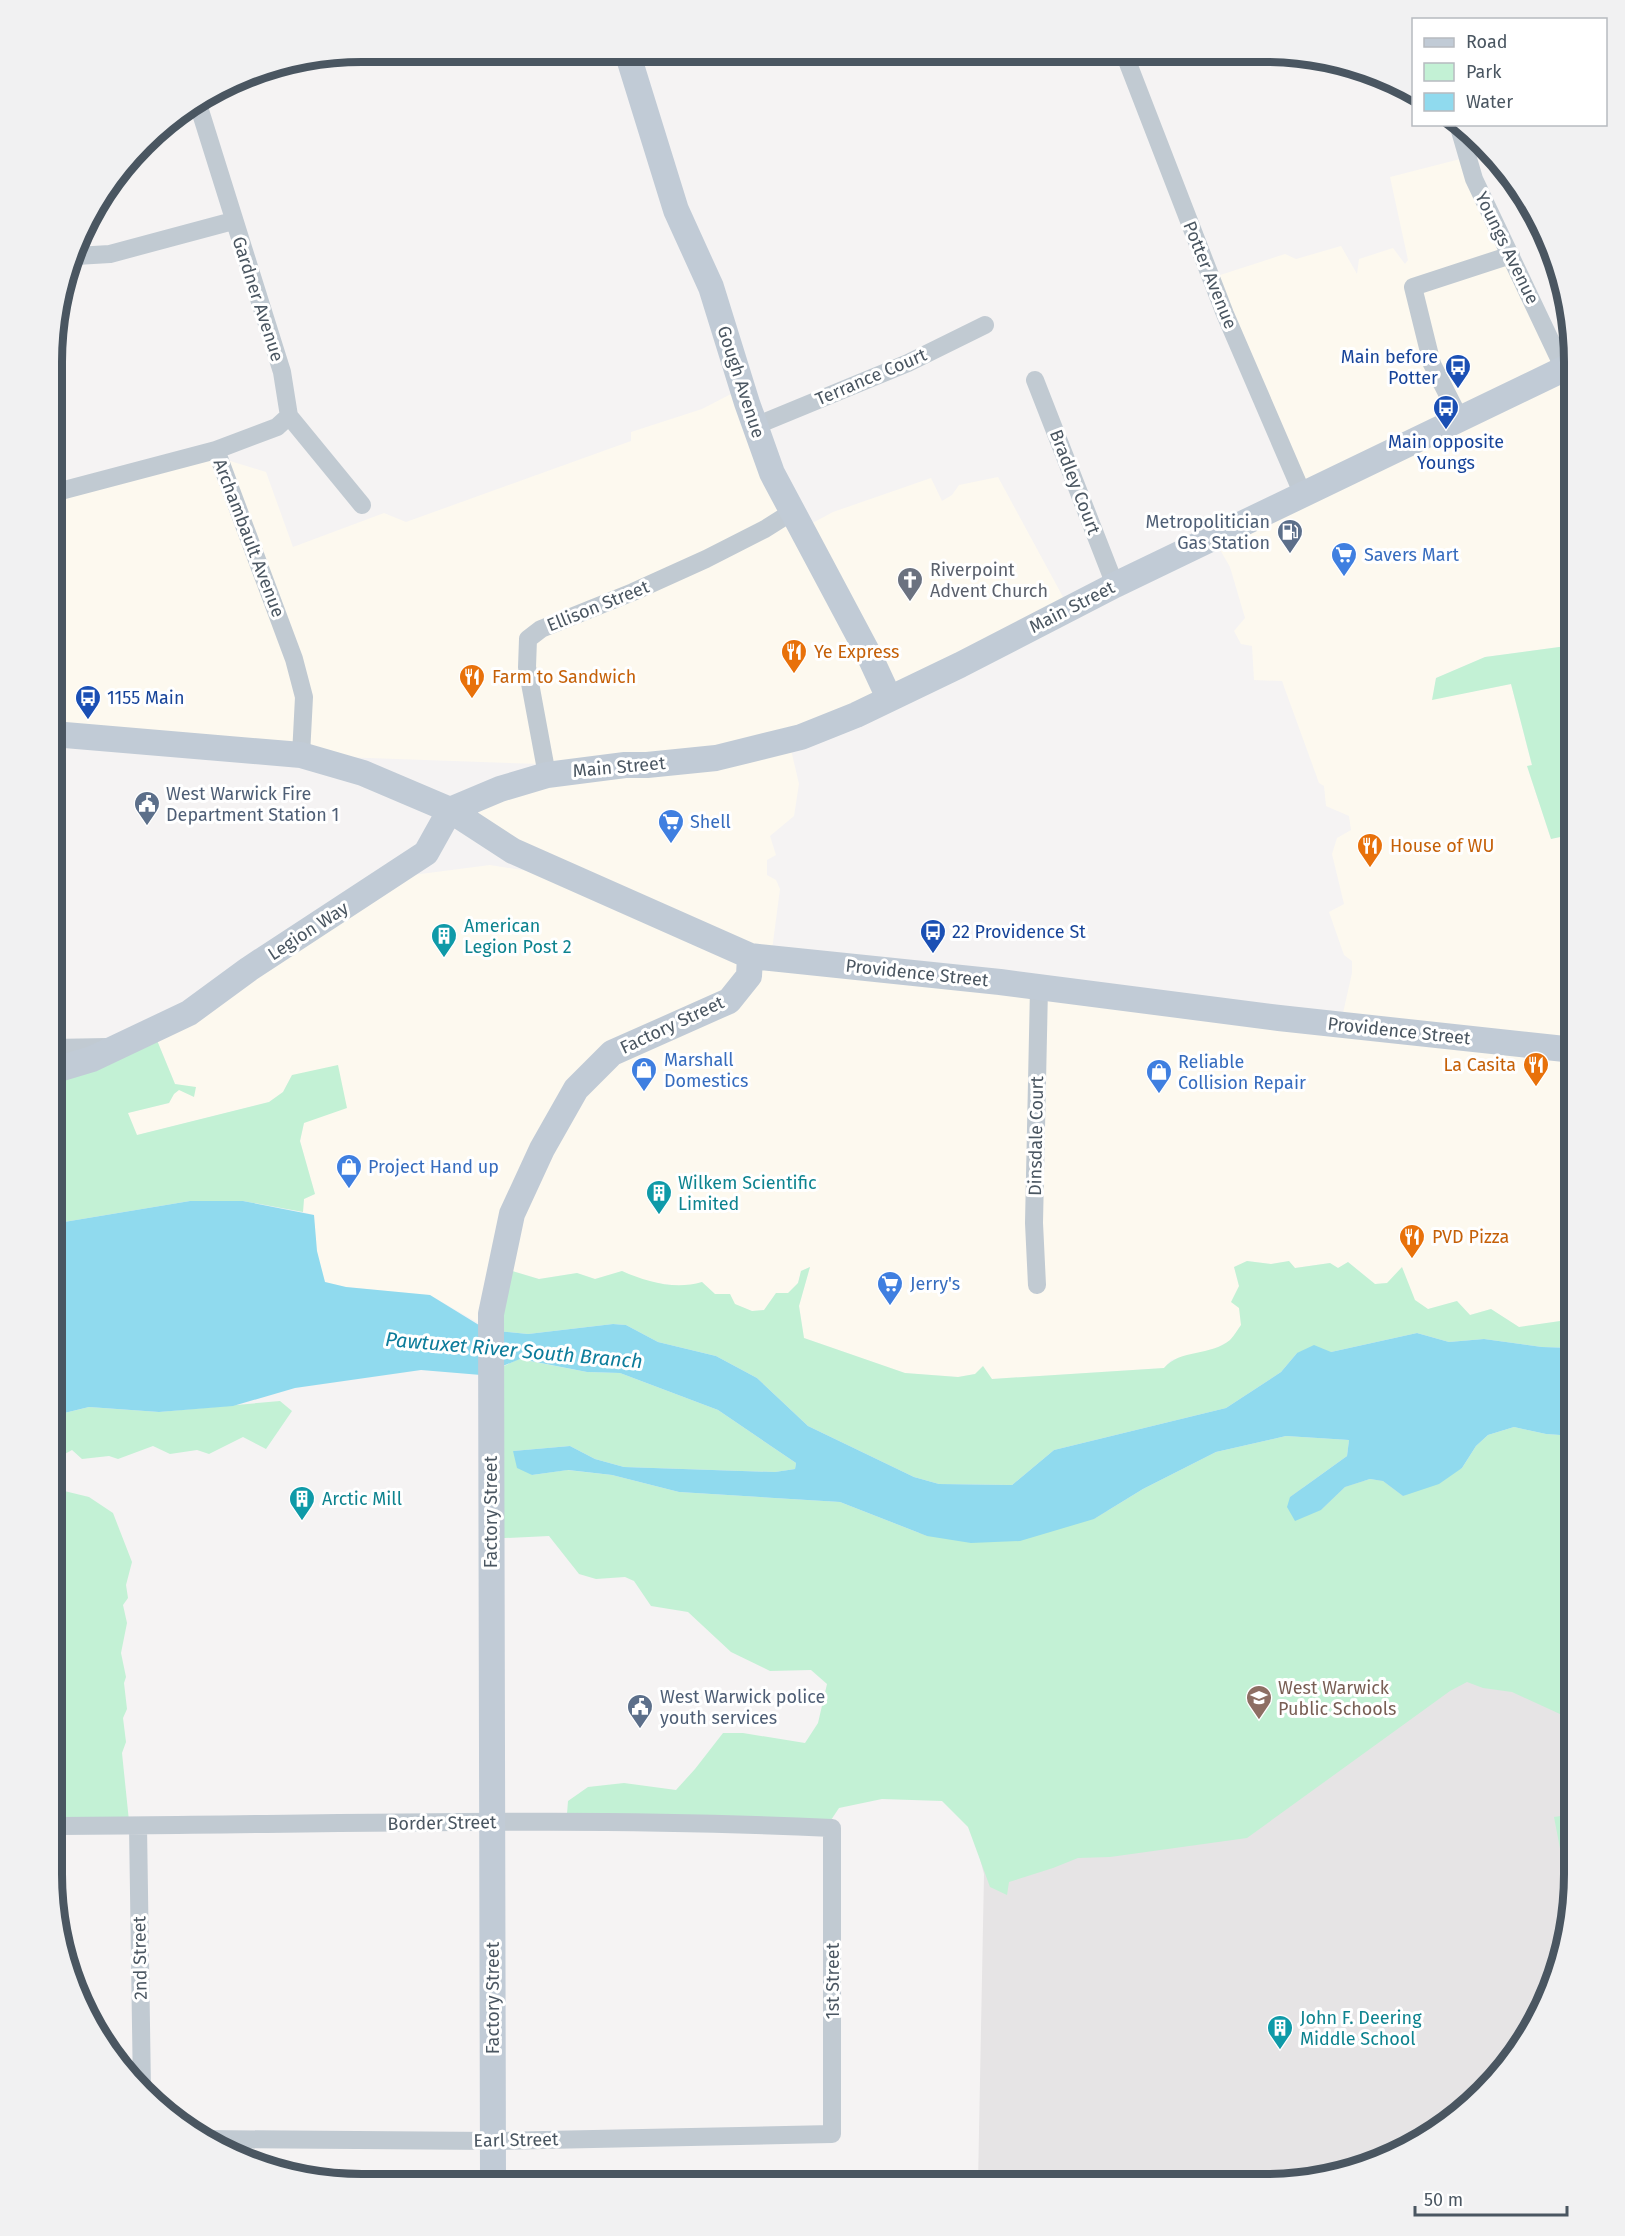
<svg xmlns="http://www.w3.org/2000/svg" width="1625" height="2236" viewBox="0 0 1625 2236" font-family="'Fira Sans',sans-serif">
  <style>
    .commercial { fill: #fdf9ef }
    .education { fill: #e6e4e5 }
    .green { fill: #c3f1d5 }
    .water { fill: #90daee }
    .lines { fill: none; stroke-linecap: round; stroke-linejoin: round }
    .street { stroke: #c1cad2; stroke-width: 18 }
    .secondary { stroke: #c1cbd6; stroke-width: 26 }
    .labels { text-anchor: middle; stroke-width: 6; stroke-linejoin: round; paint-order: stroke }
    .street-label { font-size: 18px; fill: #4a5661; stroke: #fff }
    .transit-label { font-size: 18px; fill: #164399; stroke: #fff; text-anchor: start }
    .service-label { font-size: 18px; fill: #4e5e75; stroke: #fff; text-anchor: start }
    .shop-label { font-size: 18px; fill: #366cbe; stroke: #fff; text-anchor: start }
    .worship-label { font-size: 18px; fill: #5b616d; stroke: #fff; text-anchor: start }
    .food-label { font-size: 18px; fill: #c56008; stroke: #fff; text-anchor: start }
    .culture-label { font-size: 18px; fill: #0d838f; stroke: #fff; text-anchor: start }
    .education-label { font-size: 18px; fill: #785e54; stroke: #fff; text-anchor: start }
    .water-label { font-size: 20px; font-style: italic; fill: #0c7c9b; stroke: #fff }
    .rim { fill: none; stroke: #4a5661; stroke-width: 8 }
  </style>
  <rect width="100%" height="100%" fill="#f5f3f3"/>
  <path class="commercial" d="M1468,157L1565,374L1574,389V645L1485,657L1436,678L1433,699L1511,684L1532,766H1527L1551,839L1574,834V1319L1519,1327L1491,1309L1470,1315L1457,1301L1428,1309L1387,1283L1375,1284L1348,1262L1338,1268L1330,1263L1295,1268L1289,1261L1271,1264L1247,1261L1234,1267L1239,1286L1241,1325L1231,1340L1214,1349L1171,1360L1164,1368L992,1379L975,1374L958,1377L905,1373L804,1338L799,1306L810,1267L801,1271L798,1283L788,1293H776L764,1310L752,1311L734,1304L730,1294H715L702,1282L686,1287L644,1281L622,1271L595,1279L577,1273L539,1279L493,1265L482,1325L430,1295L346,1287L325,1282L316,1251L314,1215L303,1212L304,1199L315,1194L300,1141L304,1123L292,1075L283,1092L269,1102L137,1135L127,1113L169,1103L174,1093L179,1090L196,1088L175,1084L154,1033L405,876L490,865L528,871L472,817L542,771L540,764L340,757L53,735V494L214,453L227,460L266,472L293,547L384,513L406,522L631,441V432L702,409L731,394L805,527L833,512L931,478L942,501L952,495L959,485L998,477L1069,608L789,741L799,784L794,816L770,836L776,855L767,860V875L776,880L780,889L772,950L1341,1022L1352,973V961L1344,955L1329,912L1344,904L1332,854L1337,838L1351,830L1349,816L1326,806L1324,786L1319,783L1282,681L1254,680L1252,646L1241,644L1234,631L1245,618L1230,567L1215,541L1301,497L1214,277L1285,254L1296,259L1341,246L1357,274L1359,259L1393,248L1405,264L1408,260L1390,177Z"/>
  <path class="education" d="M1574,1456L1573,1895L1558,1974L1522,2047L1468,2108L1401,2153L1343,2174L1263,2185L978,2184L984,1874L895,1536Z"/>
  <path class="green" d="M1574,645V834L1551,839L1527,766L1532,765L1511,684L1432,700L1436,678L1485,657Z
    M154,1033L175,1084L196,1087L194,1097L179,1090L174,1094L169,1103L128,1113L137,1135L269,1102L283,1092L292,1075L338,1065L347,1108L304,1123L300,1141L315,1194L304,1199L303,1212L243,1201H190L52,1224V1072Z
    M1247,1261L1271,1264L1289,1261L1295,1268L1330,1263L1338,1268L1348,1262L1375,1284L1387,1283L1402,1267L1415,1300L1428,1309L1457,1301L1470,1315L1491,1309L1519,1327L1574,1319V1348L1542,1347L1484,1339L1449,1342L1417,1333L1331,1352L1297,1353L1281,1372L1226,1408L1054,1450L1012,1485L939,1484L914,1477L808,1426L757,1378L716,1356L658,1342L626,1325L613,1324L528,1334L487,1330L492,1265L539,1279L577,1273L595,1279L622,1271C647,1282 675,1290 702,1282L715,1294H730L735,1304L752,1311L764,1310L776,1293H788L798,1283L801,1271L810,1267L799,1306L804,1338L905,1373L958,1377L975,1374L983,1366L992,1379L1164,1368C1180,1349 1211,1356 1230,1340C1234,1336 1238,1329 1241,1325L1239,1308L1231,1302L1239,1286L1234,1267Z
    M519,1359L587,1372L620,1373L718,1410L796,1463L795,1469L775,1472L624,1467L595,1459L570,1446L513,1451L532,1475L567,1470L612,1475L679,1492L840,1502L927,1536L1094,1519L1143,1489L1216,1452L1286,1436L1349,1440L1347,1456L1290,1497L1321,1510L1345,1487L1370,1479L1383,1481L1403,1496L1462,1468L1476,1446L1488,1435L1514,1427L1546,1434L1574,1436L1573,1720L1512,1692L1483,1688L1467,1682L1450,1691L1247,1838L1110,1857L1078,1858L1053,1868L1009,1882L1007,1895L990,1887L968,1827L942,1801L882,1799L839,1808L829,1823L566,1827L568,1801L588,1787L624,1783L676,1790L695,1769L723,1733H743L805,1743L818,1723L827,1684L811,1670L770,1671L731,1652L688,1612L651,1606L634,1581L625,1577L596,1579L579,1574L549,1536L485,1539L491,1372Z
    M280,1401L292,1411L266,1449L243,1437L209,1454L197,1450L170,1454L153,1446L118,1459L109,1456L82,1459L72,1450L52,1461V1416L89,1407L159,1412Z
    M52,1488L89,1497L113,1513L132,1562L126,1585L128,1598L123,1605L127,1623L121,1653L126,1677L124,1683L127,1709L123,1718L126,1742L122,1753L129,1821L51,1824Z
    M1573,1814V1895L1571,1906L1554,1817Z"/>
  <path class="water" d="M190,1201H243L314,1215L317,1251L325,1282L346,1287L430,1295L487,1330L528,1334L613,1324L626,1325L658,1342L716,1356L757,1378L808,1426L914,1477L939,1484L1012,1485L1054,1450L1226,1408L1281,1372L1297,1353L1314,1345L1331,1352L1417,1333L1449,1342L1484,1339L1542,1347L1574,1348V1436L1546,1434L1514,1427L1488,1435L1476,1446L1462,1468L1439,1484L1403,1496L1383,1481L1370,1479L1345,1487L1321,1510L1295,1521L1287,1507L1290,1497L1347,1456L1349,1440L1286,1436L1216,1452L1143,1489L1094,1519L1020,1541L971,1543L927,1536L840,1502L679,1492L612,1475L568,1470L532,1475L517,1468L513,1451L570,1446L595,1459L624,1467L775,1472L795,1469L796,1463L718,1410L620,1373L587,1372L520,1359L481,1375L421,1370L295,1388L233,1406L159,1412L89,1407L52,1416V1224Z"/>
  <g class="lines">
    <path class="street" d="M1124,53L1225,314L1303,495
      M1458,124L1474,179L1564,369
      M76,256L110,254L233,221
      M1035,380L1115,585
      M289,416L362,505
      M1460,419L1432,364L1413,287L1511,255
      M755,426L908,363L985,325
      M216,450L294,659L304,697L301,755
      M53,493L216,450L277,427L289,416L282,372L198,104
      M547,775L527,667L528,639L541,629L633,592L706,559L765,529L792,512
      M52,1048L108,1047
      M1037,1285L1034,1223L1039,988
      M51,1826C311,1825 572,1816 832,1828V2134L493,2141L201,2139
      M138,1826L142,2091"/>
    <path class="secondary" d="M627,52L676,210L711,287L747,403L772,473L870,657L889,698
      M53,734L301,755L363,773L450,810L513,851L750,956L1000,982L1279,1018L1574,1050
      M52,1071L92,1059L189,1013L249,969L426,853L450,810L500,789L547,775L625,765H647L716,758L801,737L856,715L960,665L1115,585L1574,364
      M493,2183L491,1314L512,1214L542,1149L576,1089L612,1053L729,1001L749,976L750,956"/>
  </g>
  <defs>
    <symbol id="bus-pin" viewBox="-11 -11 22 30"><path d="M0 17L-7.5 6A9.5 9.5 0 1 1 7.5 6Z" fill="#1a4fb4" stroke="#fff"/><path d="M-5-6H5V4H4V6H2V4H-2V6H-4V4H-5ZM-3.5-4V0h7V-4ZM-3.5 1.2v1.5H-2V1.2ZM2 1.2v1.5H3.5V1.2Z" fill="#fff"/></symbol>
    <symbol id="fuel-pin" viewBox="-11 -11 22 30"><path d="M0 17L-7.5 6A9.5 9.5 0 1 1 7.5 6Z" fill="#5c6f8a" stroke="#fff"/><path d="M-5.5-6h7V0h2V4h1.3V-2.5L3-4.5l.8-.8L6-3V5H2.5V1h-1V6h-7ZM-4.2-4.7v3.2H.2V-4.7Z" fill="#fff"/></symbol>
    <symbol id="supermarket-pin" viewBox="-11 -11 22 30"><path d="M0 17L-7.5 6A9.5 9.5 0 1 1 7.5 6Z" fill="#3f7fe0" stroke="#fff"/><path d="M-6-5.5h2.5l.6 2H6L4.5 2H-2.5L-4.4-4H-6ZM-1.5 3.2a1.3 1.3 0 1 0 .1 0ZM3 3.2a1.3 1.3 0 1 0 .1 0Z" fill="#fff"/></symbol>
    <symbol id="church-pin" viewBox="-11 -11 22 30"><path d="M0 17L-7.5 6A9.5 9.5 0 1 1 7.5 6Z" fill="#6b7280" stroke="#fff"/><path d="M-1.2-6h2.4v3.5h3.3v2.4h-3.3V6h-2.4V-.1h-3.3v-2.4h3.3Z" fill="#fff"/></symbol>
    <symbol id="restaurant-pin" viewBox="-11 -11 22 30"><path d="M0 17L-7.5 6A9.5 9.5 0 1 1 7.5 6Z" fill="#e8710a" stroke="#fff"/><path d="M-5-6h1v4h1v-4h1v4h1v-4h1v5L-1.5 .5V6h-2V.5L-5-1ZM5-6V6H3V1.5H1.5Q1.5-4 5-6Z" fill="#fff"/></symbol>
    <symbol id="civic-pin" viewBox="-11 -11 22 30"><path d="M0 17L-7.5 6A9.5 9.5 0 1 1 7.5 6Z" fill="#5c6f8a" stroke="#fff"/><path d="M-.6-6.5H3V-4.5H.6V-3L4-1V1h2V6H-6V1h2V-1L-.6-3ZM-1.2 2.5V6h2.4V2.5Z" fill="#fff"/></symbol>
    <symbol id="building-pin" viewBox="-11 -11 22 30"><path d="M0 17L-7.5 6A9.5 9.5 0 1 1 7.5 6Z" fill="#0f9aa8" stroke="#fff"/><path d="M-4-6H4V6H1V3H-1V6H-4ZM-2.5-4.3h1.7v1.8h-1.7ZM.8-4.3h1.7v1.8H.8ZM-2.5-1h1.7V.8h-1.7ZM.8-1h1.7V.8H.8Z" fill="#fff"/></symbol>
    <symbol id="shop-pin" viewBox="-11 -11 22 30"><path d="M0 17L-7.5 6A9.5 9.5 0 1 1 7.5 6Z" fill="#3f7fe0" stroke="#fff"/><path d="M-5-2.5h2.3a2.7 3.5 0 0 1 5.4 0H5L5.5 6h-11ZM-1.5-2.5h3a1.5 2.3 0 0 0-3 0Z" fill="#fff"/></symbol>
    <symbol id="school-pin" viewBox="-11 -11 22 30"><path d="M0 17L-7.5 6A9.5 9.5 0 1 1 7.5 6Z" fill="#8d6e63" stroke="#fff"/><path d="M0-5L7-2L0 1L-7-2ZM-4 1L0 2.5L4 1V4Q0 6-4 4Z" fill="#fff"/></symbol>
  </defs>
  <g fill-rule="evenodd">
    <use href="#bus-pin" x="1443" y="352" width="30" height="40"/>
    <use href="#bus-pin" x="1431" y="393" width="30" height="40"/>
    <use href="#fuel-pin" x="1275" y="517" width="30" height="40"/>
    <use href="#supermarket-pin" x="1329" y="540" width="30" height="40"/>
    <use href="#church-pin" x="895" y="565" width="30" height="40"/>
    <use href="#restaurant-pin" x="779" y="637" width="30" height="40"/>
    <use href="#restaurant-pin" x="457" y="662" width="30" height="40"/>
    <use href="#bus-pin" x="73" y="683" width="30" height="40"/>
    <use href="#civic-pin" x="132" y="789" width="30" height="40"/>
    <use href="#supermarket-pin" x="656" y="807" width="30" height="40"/>
    <use href="#restaurant-pin" x="1355" y="831" width="30" height="40"/>
    <use href="#bus-pin" x="918" y="917" width="30" height="40"/>
    <use href="#building-pin" x="429" y="921" width="30" height="40"/>
    <use href="#restaurant-pin" x="1521" y="1050" width="30" height="40"/>
    <use href="#shop-pin" x="629" y="1055" width="30" height="40"/>
    <use href="#shop-pin" x="1144" y="1057" width="30" height="40"/>
    <use href="#shop-pin" x="334" y="1152" width="30" height="40"/>
    <use href="#building-pin" x="644" y="1178" width="30" height="40"/>
    <use href="#restaurant-pin" x="1397" y="1222" width="30" height="40"/>
    <use href="#supermarket-pin" x="875" y="1269" width="30" height="40"/>
    <use href="#building-pin" x="287" y="1484" width="30" height="40"/>
    <use href="#school-pin" x="1244" y="1683" width="30" height="40"/>
    <use href="#civic-pin" x="625" y="1692" width="30" height="40"/>
    <use href="#building-pin" x="1265" y="2013" width="30" height="40"/>
  </g>
  <g class="labels">
    <g class="street-label">
      <text transform="translate(1507 248) rotate(64)" y="6">Youngs Avenue</text>
      <text transform="translate(1210 275) rotate(68)" y="6">Potter Avenue</text>
      <text transform="translate(258 299) rotate(72)" y="6">Gardner Avenue</text>
      <text transform="translate(871 377) rotate(-23)" y="6">Terrance Court</text>
      <text transform="translate(741 382) rotate(72)" y="6">Gough Avenue</text>
      <text transform="translate(1075 482) rotate(69)" y="6">Bradley Court</text>
      <text transform="translate(249 538) rotate(69)" y="6">Archambault Avenue</text>
      <text transform="translate(598 606) rotate(-22)" y="6">Ellison Street</text>
      <text transform="translate(1072 607) rotate(-27)" y="6">Main Street</text>
      <text transform="translate(619 767) rotate(-5)" y="6">Main Street</text>
      <text transform="translate(308 931) rotate(-33)" y="6">Legion Way</text>
      <text transform="translate(917 973) rotate(6)" y="6">Providence Street</text>
      <text transform="translate(672 1025) rotate(-25)" y="6">Factory Street</text>
      <text transform="translate(1399 1031) rotate(6)" y="6">Providence Street</text>
      <text transform="translate(1036 1136) rotate(-89)" y="6">Dinsdale Court</text>
      <text transform="translate(491 1512) rotate(-90)" y="6">Factory Street</text>
      <text transform="translate(442 1823) rotate(-1)" y="6">Border Street</text>
      <text transform="translate(140 1958) rotate(-91)" y="6">2nd Street</text>
      <text transform="translate(833 1981) rotate(-90)" y="6">1st Street</text>
      <text transform="translate(493 1998) rotate(-90)" y="6">Factory Street</text>
      <text transform="translate(516 2140) rotate(-1)" y="6">Earl Street</text>
    </g>
    <g class="transit-label">
      <text x="1438" y="363" text-anchor="end">Main before<tspan x="1438" dy="21">Potter</tspan></text>
      <text x="1446" y="448" text-anchor="middle">Main opposite<tspan x="1446" dy="21">Youngs</tspan></text>
      <text x="107" y="704">1155 Main</text>
      <text x="952" y="938">22 Providence St</text>
    </g>
    <g class="service-label">
      <text x="1270" y="528" text-anchor="end">Metropolitician<tspan x="1270" dy="21">Gas Station</tspan></text>
      <text x="166" y="800">West Warwick Fire<tspan x="166" dy="21">Department Station 1</tspan></text>
      <text x="660" y="1703">West Warwick police<tspan x="660" dy="21">youth services</tspan></text>
    </g>
    <g class="shop-label">
      <text x="1364" y="561">Savers Mart</text>
      <text x="690" y="828">Shell</text>
      <text x="664" y="1066">Marshall<tspan x="664" dy="21">Domestics</tspan></text>
      <text x="1178" y="1068">Reliable<tspan x="1178" dy="21">Collision Repair</tspan></text>
      <text x="368" y="1173">Project Hand up</text>
      <text x="910" y="1290">Jerry's</text>
    </g>
    <g class="worship-label">
      <text x="930" y="576">Riverpoint<tspan x="930" dy="21">Advent Church</tspan></text>
    </g>
    <g class="food-label">
      <text x="814" y="658">Ye Express</text>
      <text x="492" y="683">Farm to Sandwich</text>
      <text x="1390" y="852">House of WU</text>
      <text x="1516" y="1071" text-anchor="end">La Casita</text>
      <text x="1432" y="1243">PVD Pizza</text>
    </g>
    <g class="culture-label">
      <text x="464" y="932">American<tspan x="464" dy="21">Legion Post 2</tspan></text>
      <text x="678" y="1189">Wilkem Scientific<tspan x="678" dy="21">Limited</tspan></text>
      <text x="322" y="1505">Arctic Mill</text>
      <text x="1300" y="2024">John F. Deering<tspan x="1300" dy="21">Middle School</tspan></text>
    </g>
    <g class="education-label">
      <text x="1278" y="1694">West Warwick<tspan x="1278" dy="21">Public Schools</tspan></text>
    </g>
    <g class="water-label">
      <text transform="translate(514 1350) rotate(5)" y="7">Pawtuxet River South Branch</text>
    </g>
  </g>
  <path d="M0 0H1625V2236H0ZM362 62H1264A300 300 0 0 1 1564 362V1874A300 300 0 0 1 1264 2174H362A300 300 0 0 1 62 1874V362A300 300 0 0 1 362 62Z" fill="#f1f1f2" fill-rule="evenodd"/>
  <path class="rim" d="M362 62H1264A300 300 0 0 1 1564 362V1874A300 300 0 0 1 1264 2174H362A300 300 0 0 1 62 1874V362A300 300 0 0 1 362 62Z"/>
  <rect x="1412" y="18" width="195" height="108" fill="#ffffff" stroke="#b7bbc0" stroke-width="1.5"/>
  <rect x="1424" y="38" width="30" height="9" fill="#c1cbd6" stroke="#b7bbc0" stroke-width="1.5"/>
  <text x="1466" y="48" font-size="18" fill="#4a5661">Road</text>
  <rect x="1424" y="63" width="30" height="18" fill="#c3f1d5" stroke="#b7bbc0" stroke-width="1.5"/>
  <text x="1466" y="78" font-size="18" fill="#4a5661">Park</text>
  <rect x="1424" y="93" width="30" height="18" fill="#90daee" stroke="#b7bbc0" stroke-width="1.5"/>
  <text x="1466" y="108" font-size="18" fill="#4a5661">Water</text>
  <path d="M1415 2206v9h152v-9" fill="none" stroke="#4a5661" stroke-width="3"/>
  <text x="1424" y="2206" font-size="18" fill="#4a5661" stroke="#ffffff" stroke-width="4.5" paint-order="stroke">50 m</text>
</svg>
